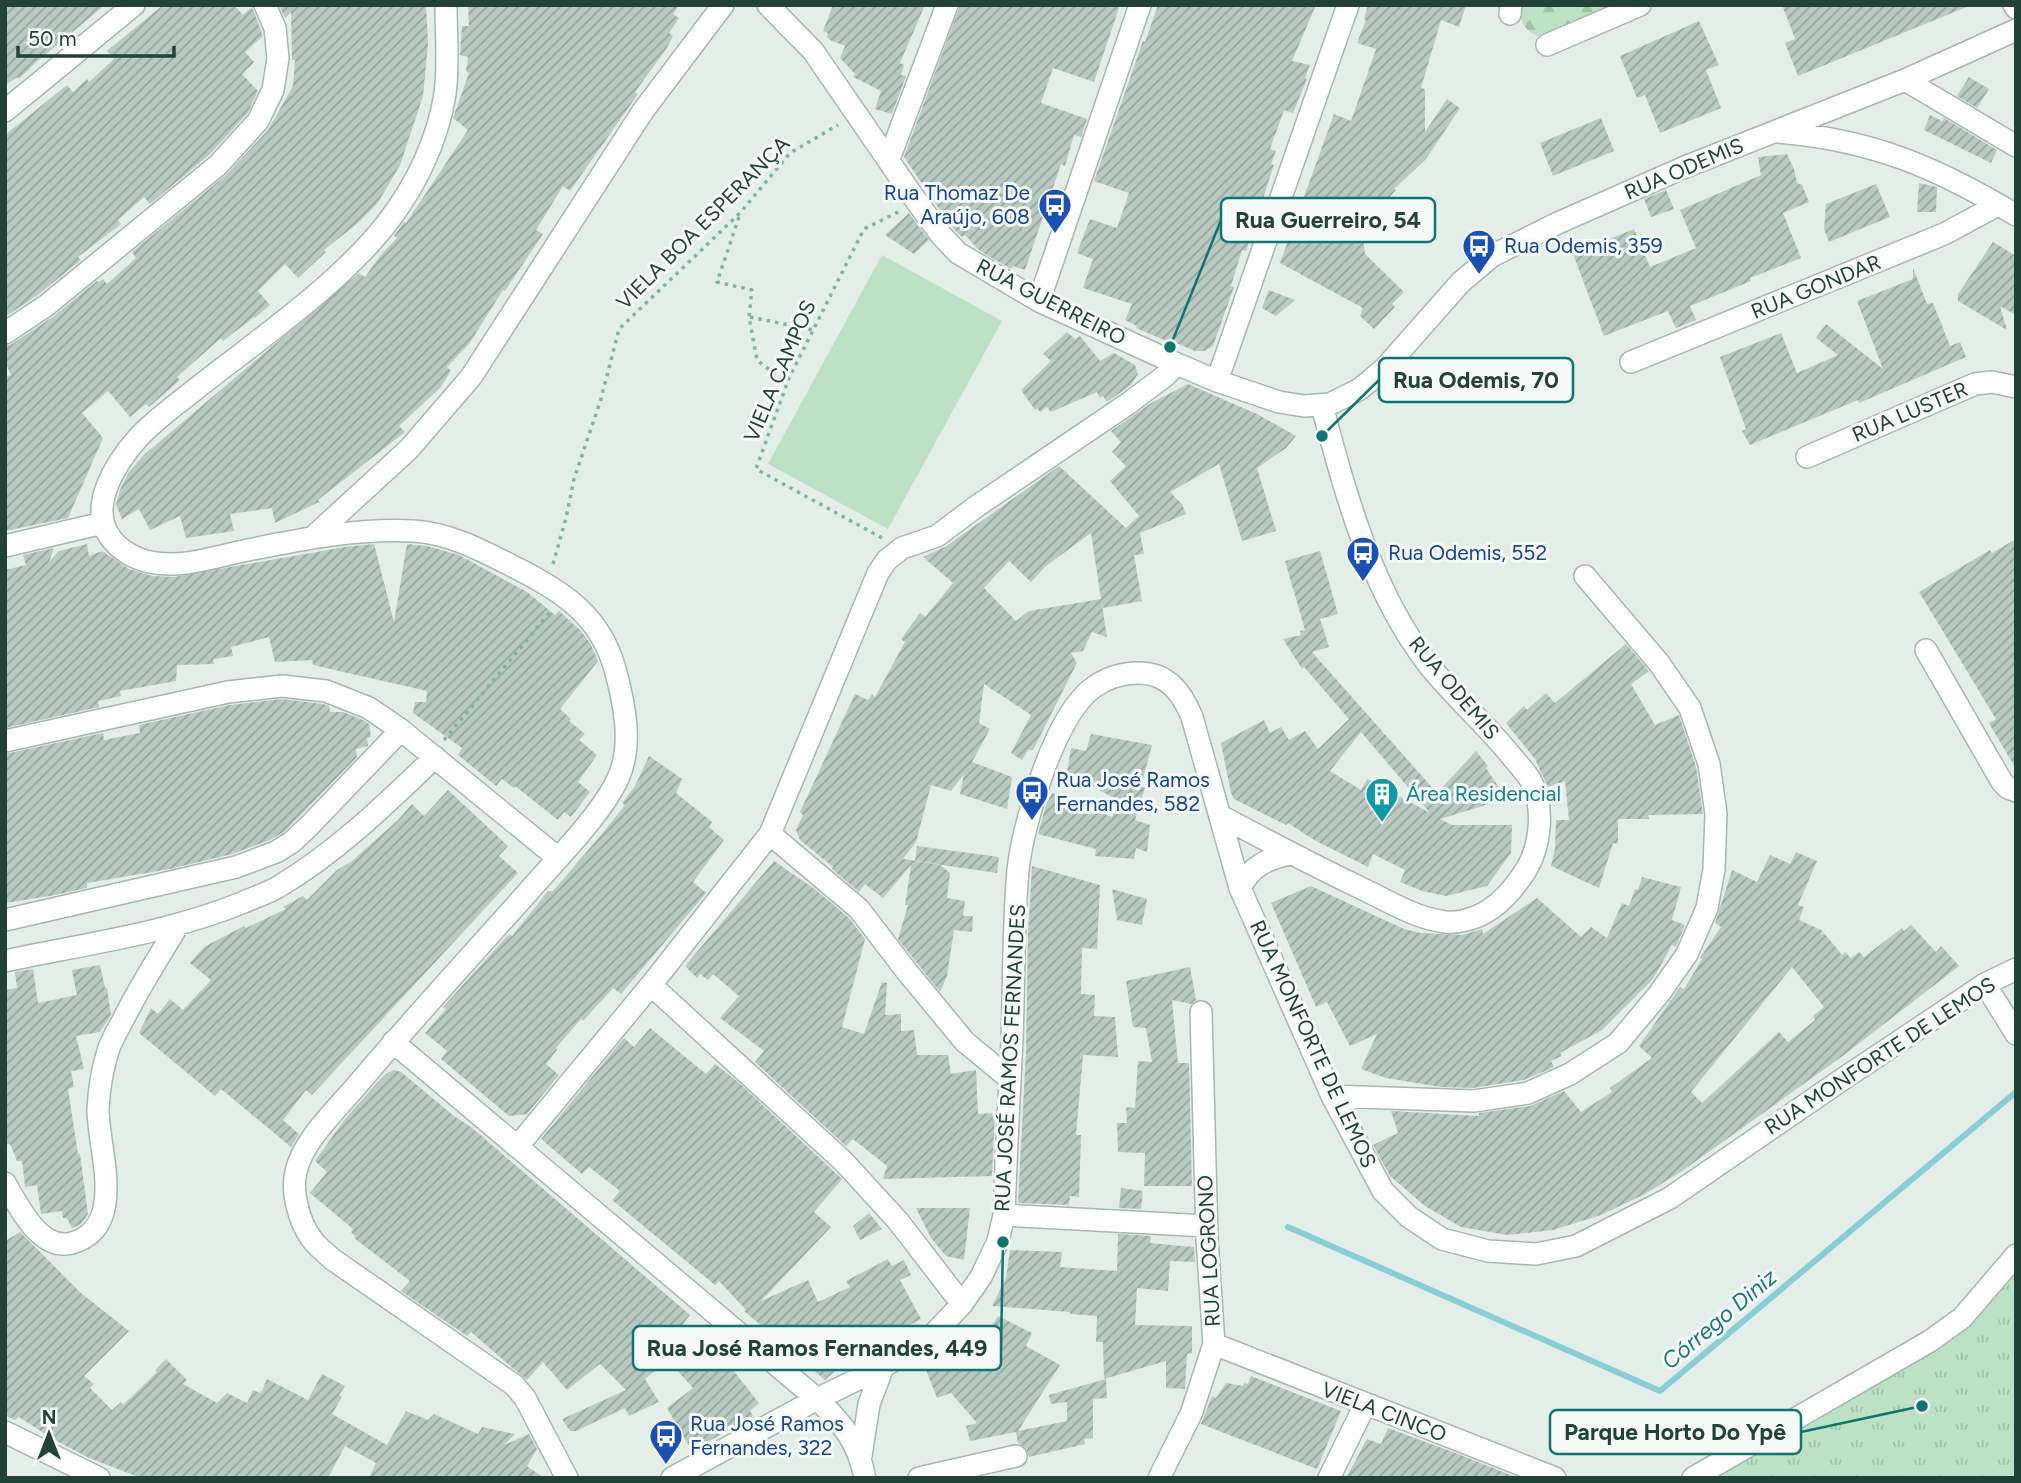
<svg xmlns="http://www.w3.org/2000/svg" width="2021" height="1483" viewBox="0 0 2021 1483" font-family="Figtree,sans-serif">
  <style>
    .grass { fill: #bce1c4 }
    .forest { fill: url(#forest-firs) }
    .park { fill: url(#park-tufts) }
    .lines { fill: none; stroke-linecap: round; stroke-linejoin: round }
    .stream { stroke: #89ced6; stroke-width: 6 }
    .building { fill: url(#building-hatch); fill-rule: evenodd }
    .minor-casing { stroke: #a6b7b0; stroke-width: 24 }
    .path { stroke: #83b4a2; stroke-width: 3.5; stroke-dasharray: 3.5 5; stroke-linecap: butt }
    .minor { stroke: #fff; stroke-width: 21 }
    .labels { text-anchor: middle; stroke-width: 6; stroke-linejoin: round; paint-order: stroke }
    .street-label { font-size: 21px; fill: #224238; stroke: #f5faf8 }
    .transit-label { font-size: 21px; fill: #164399; stroke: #f5faf8; text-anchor: start }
    .culture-label { font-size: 21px; fill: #0d838f; stroke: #f5faf8; text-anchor: start }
    .water-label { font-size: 23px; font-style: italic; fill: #187582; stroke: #f5faf8 }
    .leader { fill: none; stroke: #0f766e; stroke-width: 2.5 }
    .callout-dot { fill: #0f766e; stroke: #f5faf8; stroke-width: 2.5 }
    .callout { fill: #f5faf8; stroke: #0f766e; stroke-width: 2.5 }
    .callout-label { font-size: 23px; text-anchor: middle; font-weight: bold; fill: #224238 }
  </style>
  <defs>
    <pattern id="forest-firs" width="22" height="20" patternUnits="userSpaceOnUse" patternTransform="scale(1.75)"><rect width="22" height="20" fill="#bce1c4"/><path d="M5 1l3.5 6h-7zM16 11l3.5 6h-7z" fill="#a1c2a9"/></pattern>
    <pattern id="park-tufts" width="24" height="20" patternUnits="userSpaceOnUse" patternTransform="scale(1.75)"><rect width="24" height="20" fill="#bce1c4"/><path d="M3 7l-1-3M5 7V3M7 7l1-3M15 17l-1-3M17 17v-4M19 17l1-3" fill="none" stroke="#a1c2a9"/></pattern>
    <pattern id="building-hatch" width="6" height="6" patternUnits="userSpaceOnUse" patternTransform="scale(1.75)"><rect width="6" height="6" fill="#b9cac2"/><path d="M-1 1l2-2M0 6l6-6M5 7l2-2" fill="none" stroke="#96a69f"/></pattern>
  </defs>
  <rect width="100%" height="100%" fill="#e4eee9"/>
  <path class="grass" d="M882,255L1002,321L888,529L768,464Z"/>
  <path class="forest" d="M1521,5H1617L1544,38C1526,33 1518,23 1521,5Z"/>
  <path class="park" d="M2016,1265V1478H1709L1949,1334Z"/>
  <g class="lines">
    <path class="stream" d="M1288,1227L1660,1391L2016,1092"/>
  </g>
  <path class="building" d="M5,5H105L33,65L19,79L18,77L5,85Z
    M163,5H234L243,15L252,7L263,36L245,52L254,62L242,74L258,91L247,114L209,155L150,204L144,197L118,220L121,224L78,257L81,260L39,294L5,317V135L67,85L73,92L87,79L89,82L114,59L107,51Z
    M279,5H426L428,44L423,96L400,165L377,204L358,223L324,250L326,252L298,278L285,264L258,291L270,305L255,318L254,317L223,341L221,338L177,377L180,380L149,407L146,404L130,417L108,391L82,413L103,438L68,518L5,531V377L11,375L5,362V346L12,344L54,316L97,281L99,282L103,279L107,284L136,258L132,252L226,175L268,130L293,86L295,60H292L291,12L285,18Z
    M468,5H679L673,14L679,18L669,33L673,36L667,48L635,92L638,94L570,191L563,186L536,230L543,234L505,291L503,290L469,344L447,367L451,371L440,388L399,426L405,432L318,500L319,502L275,523L272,508L230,514L234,531L186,538L180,516L150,530L139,509L122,519L116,505L120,490L128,473L145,454L359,273L365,277L380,256L397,238L394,236L404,222L406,223L468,130L453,118L469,73L466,71L468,57L460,55L462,26H469Z
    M833,5H925L900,63L904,65L901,75L906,76L892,114L875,109L881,91L853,77L855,74L840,58L845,46L830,40L827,37L828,33L823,31Z
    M960,5H1120L1094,82L1053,68L1041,103L1087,119L1081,137L1074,135L1065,166L1061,164L1025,270L1013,266L1011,269L980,251L965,235L962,237L950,225L904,157Z
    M1158,5H1316L1292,61L1310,65L1305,78L1307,79L1293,113L1284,110L1270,149L1276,151L1271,164L1274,165L1246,251L1242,250L1231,286L1234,287L1213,346L1205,351H1195L1171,341V343L1136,328L1137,326L1125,320L1132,304L1083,288L1093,259L1077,253L1090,219L1117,228L1129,193L1094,181L1143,41L1145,42Z
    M1368,5H1466L1459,27L1441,20L1421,88L1425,89V132L1447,99L1460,108L1426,159L1394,189L1396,190L1362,228L1365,254L1404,292L1392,304L1395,307L1374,329L1360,316L1363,308L1280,263L1334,114L1351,121L1376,49L1357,43L1366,20L1364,19Z
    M1782,5H1969V6L1798,76L1785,43L1795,39Z
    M1699,21L1719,65L1706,70L1721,108L1660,133L1645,95L1637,98L1620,56Z
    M1969,77L1989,89L1977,108L1957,96Z
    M1930,115L1942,121L1944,118L1997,150L1991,163L1924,130Z
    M1601,118L1614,151L1553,176L1540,143Z
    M1787,154L1794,169L1797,183L1802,185L1809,202L1783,213L1801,258L1750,278L1751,281L1690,306L1696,320L1676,328L1668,311L1604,336L1573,254L1634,229L1650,267L1696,248L1680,210L1761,175L1758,157Z
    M1919,183L1937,187L1936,212H1917Z
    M1876,184L1890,217L1829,242L1824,229L1826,204Z
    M1666,190L1674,209L1651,217L1644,199Z
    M909,213L929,240L914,254L885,235Z
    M1993,242L2016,256V315L2000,306L2007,330L1958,301V294Z
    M1913,268L1927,304L1933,303L1950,346L1960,342L1966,357L1859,403L1858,400L1750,445L1742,431L1746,429L1720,357L1781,333L1797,373L1838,355L1816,338L1826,324L1883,369L1857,301L1913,279Z
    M1269,290L1295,300L1276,316L1262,308Z
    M1067,332L1075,339L1080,336L1100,361L1114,353L1135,365L1138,374L1131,385L1107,402L1103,396L1100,398L1097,392L1051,412L1047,407L1040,412L1037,408L1035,410L1021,390L1051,361L1043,354Z
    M1188,384L1257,414L1296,436L1286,448L1257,468L1276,531L1242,541L1219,464L1170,492L1182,504L1186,514L1140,533L1144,554L1134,555L1142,601L1103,608L1101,599L1107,637L1092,632L1083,651L1071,653L1077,663L1033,750H1028L1022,760L1011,753L1031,715L984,684L979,723L990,729L972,762L1012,777L1007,809L960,794L964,774L951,791L931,785L916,842L903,859L939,864L950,873L947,898L965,901L963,916H973L972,932L954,930L947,976L940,992L898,939L908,905H905L911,865L883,898L865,884L859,892L832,869L833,867L800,840L796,830L803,815L800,812L855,694L868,700L872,694L875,697L905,642L901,639L920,613L925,617L953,583L923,557L945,547L1059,466L1126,528L1139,516L1110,481L1126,466L1112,452L1121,442L1111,431L1151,403ZM1091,533L1101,599L1029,611L1016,621L984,588L1009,561L1031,582L1046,566Z
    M2016,539V769L1989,723L1996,719L1919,592L1990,550L1992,553Z
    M87,544L89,556L102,551L129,569L152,576L174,577L345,547L374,544L394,622L407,544L427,546L459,555L527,592L555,615L559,611L580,630L590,643L598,661L560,709L571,719L569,721L585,734L579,740L597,755L578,782L590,792L571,817L564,812L558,820L515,786L514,788L502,779L496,786L458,755L462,748L413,713L415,702H426L427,691L313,665L312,660L275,662L269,637L231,647L233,656L213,659L214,664L177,665L176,681L120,691L121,696L98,701L99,707L5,728V570L26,565L23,555L54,548L49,562L59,551Z
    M1320,551L1338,614L1320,619L1329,647L1312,652L1437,793L1476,751L1488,766L1486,768L1503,794L1486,805L1440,819L1452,825H1512L1511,853L1487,886L1446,896L1422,891L1400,882L1405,870L1373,854L1368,867L1314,840L1288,823L1286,825L1234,799L1231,793L1221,743L1264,720L1270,733L1281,727L1289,740L1305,731L1318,749L1349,719L1304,667L1302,669L1283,639L1301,635L1300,631L1305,630L1285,561ZM1361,732L1430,813L1367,779L1361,790L1330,771Z
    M1626,644L1649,671L1631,684L1655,725L1679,715L1696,767L1703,814L1648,815L1649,819H1618V844L1613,843L1599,888L1551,866L1555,848L1556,820H1569L1565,781L1548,787L1535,759L1506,723L1524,706L1527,710L1546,693L1555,703Z
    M282,699L323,704L329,706L330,712H343L363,720L369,724L371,737L367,738L368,746L356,749L357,757L284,832L270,840L232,854L170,869L87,883V888L50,896L5,903V754L103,733L104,740L140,733L139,725L230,705Z
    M1091,734L1152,745L1141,786L1145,788L1135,820L1150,825L1147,852L1136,848L1134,859L1095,856L1096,849L1038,834L1046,805L1052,793L1112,817L1119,801L1067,772L1071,748L1086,751Z
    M649,756L682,779L676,793L712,822L709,827L724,840L693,882L706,893L621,994L613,988L583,1021L581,1019L556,1048L557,1050L546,1064L559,1075L527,1114L509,1116L441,1059L447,1051L425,1033L446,1009L443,1007L509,934L512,936L548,891H553L601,835L625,805L622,803L635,786Z
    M448,790L508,846L499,856L518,873L312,1095L306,1090L283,1120L299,1134L291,1147L221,1089L215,1096L139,1033L151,1008L158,1014L170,999L183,1010L211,980L190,963L204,947L244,926L246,928L286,909L283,907L303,896L307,900L337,870L352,861L398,820L412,804L424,816Z
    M917,846L999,857L997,873L915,861Z
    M1796,852L1817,861L1798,905L1804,907L1799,920L1823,931L1820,936L1824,933L1842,955L1845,952L1851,958L1859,952L1864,957L1902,928L1904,931L1911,925L1936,952L1941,946L1959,966L1840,1058L1682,1171L1645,1194L1601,1215L1553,1230L1508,1235L1461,1227L1425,1206L1390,1176L1373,1145L1398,1133L1391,1111L1479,1116V1113L1530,1106L1564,1091L1581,1112L1612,1092L1610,1088L1652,1058L1639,1046L1680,987L1684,989L1702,959L1700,958L1721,927L1715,923L1732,870L1757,882L1770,855L1790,864ZM1792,967L1824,1007L1813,1016L1815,1020L1788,1042L1779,1032L1702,1103L1691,1092Z
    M774,861L816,890L849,918L865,939L842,1027L864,1034L882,982L887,983L885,1015L901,1014V1031L914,1030L917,1055H948L951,1074L976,1070L978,1114L995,1113L992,1176L883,1179L887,1166L853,1139L846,1146L755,1062L764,1051L720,1018L739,996L713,974L708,980L700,974L697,978L685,966Z
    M1032,866L1100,885L1097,949L1082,948L1081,994L1095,995L1094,1016L1115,1017L1118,1057L1083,1055L1076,1135H1081L1079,1197L1070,1196L1069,1205L1018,1203L1026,1051L1028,934Z
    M1642,877L1681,887L1672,920L1685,925L1676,947L1672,945L1653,979L1602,1030L1560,1053L1562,1056L1551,1061L1554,1067L1524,1080L1473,1088L1441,1087L1386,1078L1361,1069L1377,1034L1350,1046L1327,1002L1316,1007L1271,903L1311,886L1404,929L1421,933L1462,935L1482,929L1483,934L1537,898L1581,937L1591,927L1607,938L1622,903L1629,906L1635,889L1638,890Z
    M1112,889L1147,899L1142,925L1117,920Z
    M100,965L105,988H107L111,1015L100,1032L76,1036L84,1069L71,1071L74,1087L68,1089L78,1154H80L88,1214L81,1224L72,1228L67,1218H63L62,1211L41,1214L37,1185L25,1187L22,1161H17L10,1144L5,1145V990L17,988L15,972L33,969L38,1003L77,995L72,970Z
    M1190,967L1196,1000L1191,1004L1172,1000L1178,1063H1189L1192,1186H1144L1145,1153L1118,1152L1117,1123H1127L1126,1107L1135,1108L1138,1061L1152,1062L1146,1028L1133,1027L1126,981Z
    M650,1028L706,1074L715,1064L738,1082L842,1179L814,1212L831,1227L761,1301L808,1280L818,1302L850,1287L846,1281L888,1259L892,1266L904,1260L911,1275L900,1280L921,1319L854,1354L825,1380L744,1311L746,1310L719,1281L715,1285L612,1200L620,1191L589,1167L582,1174L541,1139L624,1038L634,1047Z
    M394,1070L401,1072L454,1116L471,1127L690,1315L664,1348L702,1331L759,1403L750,1411L753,1416L692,1451L667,1408L693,1388L668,1360L645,1379L659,1402L629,1416L625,1408L576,1431H570L562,1419L626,1390L600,1364L567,1390L543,1362L527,1380L471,1332L467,1336L401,1291L410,1281L354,1238L355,1236L351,1232L353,1229L310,1193L327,1172L315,1161L345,1119L376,1084L387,1073Z
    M1121,1188L1143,1191L1141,1209L1119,1208Z
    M916,1208H970L964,1260L946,1256L931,1238Z
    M869,1213L882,1229L860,1240L853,1226Z
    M20,1232L82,1294L129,1331L84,1376L94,1384L90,1388L112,1410L121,1402L123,1405L157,1372L155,1370L166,1359L187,1380L183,1384L217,1403L227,1393L247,1403L253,1390L261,1393L267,1379L308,1400L322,1374L345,1386L339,1395L342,1397L332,1414L387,1445L406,1411L428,1420L434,1414L478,1434L482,1427L515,1434L504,1445L529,1434L537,1449L527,1466L544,1478H369L376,1463L345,1446L328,1478H141L89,1458L53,1439L19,1417L15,1420L5,1415V1241Z
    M1118,1234L1151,1236L1150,1243L1194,1247L1195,1262L1170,1261L1168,1291L1137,1288L1135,1325L1192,1326V1353L1187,1354L1185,1389L1166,1388V1361L1104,1379L1103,1342H1096L1097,1316L1070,1314V1312L992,1306L1006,1278L1010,1250L1062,1252L1060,1267L1117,1271Z
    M998,1316L1032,1333L1026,1346L1060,1365L1018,1431L1067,1421V1402L1051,1404L1049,1395L1106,1379L1107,1398L1093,1399V1438L1084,1439L1085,1444L1029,1457L1026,1448L1018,1443L1016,1432L970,1441L966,1426L977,1423L951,1393L937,1398L925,1367L936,1363L935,1360L952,1349L966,1367Z
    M1251,1376L1341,1411L1317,1469L1201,1424L1212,1396L1216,1398L1226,1383L1243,1386L1244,1383L1248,1384Z
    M1388,1428L1458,1454L1518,1478H1346L1367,1439L1381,1444Z"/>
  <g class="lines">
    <defs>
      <path id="minor" d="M446,5C446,34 449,65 445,94C438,139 417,183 390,219C343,282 259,339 197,388C177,404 154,420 137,439C116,463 88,506 110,537C119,550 135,559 150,562C182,569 217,556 248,550C302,539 358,528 414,531C455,534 488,554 524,572C568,595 601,619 615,669C624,702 633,743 619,776C604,812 555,861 528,892C471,956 413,1019 358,1084C338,1108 302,1141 296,1172C291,1192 299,1221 311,1238C316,1246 325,1252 332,1259L514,1385L525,1398L567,1478
        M768,5L813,51L917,202L941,235L958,253L1039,301L1177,364L1217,381L1279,402L1304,406L1330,404L1360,389L1385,368L1461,282L1492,256L1558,223L1685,167L1905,80L2016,30
        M2014,5L2016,8
        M1510,14L1511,5
        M1547,45L1640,5
        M1905,80L2016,146
        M5,111L134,5
        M1779,132C1872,140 1936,167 2016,215
        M889,159L947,5
        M1039,301L1140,5
        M5,333L47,305L218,165L258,121L273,90L278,58L275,28L265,5
        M1631,362L1944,234L1998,205
        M1217,381L1348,5
        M1807,457L1975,384L1992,382L2016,387
        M313,537L409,449L471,377L643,111L723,5
        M5,546L103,523
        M1926,650L2002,782L2008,788L2016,791
        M5,741L228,692L282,686L326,691L369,708L401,730L558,858
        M1221,816C1269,842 1317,867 1367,891C1390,902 1414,917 1440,921C1448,923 1459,922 1466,920C1493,914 1512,892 1526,870C1541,845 1545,806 1530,779C1525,772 1519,765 1513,758C1487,725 1454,697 1428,664C1371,590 1346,495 1322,406
        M770,834L859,909L908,973L965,1042L1010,1079
        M1240,888C1251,866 1267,859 1290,854
        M5,920L236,867L276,852L292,842L310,825L401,730
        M5,961C85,944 169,933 244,902C255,897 268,893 278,887C337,852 386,804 435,757
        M1985,984L2016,1034
        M651,985L844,1162L898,1221L962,1304
        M393,1042L817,1399C843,1424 858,1442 865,1478
        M1332,1096L1474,1101L1528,1093L1570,1074L1618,1043L1659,994L1687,954L1707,908L1714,869L1716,814L1709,764L1690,708L1659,663L1585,576
        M517,1147L651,985L770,834L878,573L887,560L902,548L937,536L977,506L1129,403L1165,376L1177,364
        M5,1183C18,1205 40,1252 72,1243C128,1227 98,1150 98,1109C99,1090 102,1070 108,1051C111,1041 117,1031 122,1022C138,989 159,957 178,925
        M1004,1215L1207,1226
        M1214,1344L1555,1478
        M5,1432L99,1478
        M861,1456L869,1404L883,1367
        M672,1478L817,1399L883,1367L929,1339L962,1304L981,1277L998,1241L1004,1215C1006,1157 1009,1098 1012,1040C1014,984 1013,926 1018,870C1023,823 1055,714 1094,687C1108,677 1123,673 1139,673C1168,673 1182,693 1192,717L1240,888L1332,1096L1383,1191L1409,1217L1442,1239L1488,1251L1536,1254L1576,1246L1670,1198L1840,1081L1985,984L2016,969
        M919,1478L1016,1456
        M1159,1478L1191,1414L1214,1344L1207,1239L1201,1012
        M1329,1478L1365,1405
        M1693,1478L1930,1341L1962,1318L2016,1255"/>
    </defs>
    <use href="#minor" class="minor-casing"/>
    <path class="path" d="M739,217L717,282L752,290L749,317L757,360L777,376L789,378
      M750,317L813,330
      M882,538L756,469L789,378L864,229L900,211
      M553,564L566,518L574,479L601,399L619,329L740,213L790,153L838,125
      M444,740L551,611"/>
    <use href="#minor" class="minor"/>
  </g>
  <defs>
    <symbol id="bus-pin" viewBox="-11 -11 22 30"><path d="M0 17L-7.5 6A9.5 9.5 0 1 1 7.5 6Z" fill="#1a4fb4" stroke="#f5faf8"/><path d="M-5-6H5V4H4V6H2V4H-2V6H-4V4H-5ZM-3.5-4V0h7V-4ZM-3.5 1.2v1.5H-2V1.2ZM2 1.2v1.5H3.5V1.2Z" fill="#fff"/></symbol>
    <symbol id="building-pin" viewBox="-11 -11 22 30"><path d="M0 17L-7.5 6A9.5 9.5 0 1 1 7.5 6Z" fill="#0f9aa8" stroke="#f5faf8"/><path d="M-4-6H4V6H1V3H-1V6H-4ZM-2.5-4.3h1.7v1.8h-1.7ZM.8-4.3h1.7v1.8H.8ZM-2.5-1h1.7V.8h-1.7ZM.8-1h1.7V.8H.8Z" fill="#fff"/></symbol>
  </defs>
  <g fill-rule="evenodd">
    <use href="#bus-pin" x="1036" y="186" width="38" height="52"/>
    <use href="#bus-pin" x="1460" y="227" width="38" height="52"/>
    <use href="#bus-pin" x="1344" y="534" width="38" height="52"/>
    <use href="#bus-pin" x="1013" y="773" width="38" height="52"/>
    <use href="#building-pin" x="1363" y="775" width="38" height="52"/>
    <use href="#bus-pin" x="647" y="1417" width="38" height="52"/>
  </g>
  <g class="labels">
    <g class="street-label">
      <text transform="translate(1684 169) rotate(-23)" y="7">RUA ODEMIS</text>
      <text transform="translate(703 223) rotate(-45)" y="7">VIELA BOA ESPERANÇA</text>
      <text transform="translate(1816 287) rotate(-22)" y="7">RUA GONDAR</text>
      <text transform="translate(1051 302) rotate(27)" y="7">RUA GUERREIRO</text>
      <text transform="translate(780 371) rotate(-67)" y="7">VIELA CAMPOS</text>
      <text transform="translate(1910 412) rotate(-23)" y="7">RUA LUSTER</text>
      <text transform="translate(1454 688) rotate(50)" y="7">RUA ODEMIS</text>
      <text transform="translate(1313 1044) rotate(65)" y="7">RUA MONFORTE DE LEMOS</text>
      <text transform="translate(1880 1056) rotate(-33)" y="7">RUA MONFORTE DE LEMOS</text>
      <text transform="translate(1010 1058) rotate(-87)" y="7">RUA JOSÉ RAMOS FERNANDES</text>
      <text transform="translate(1209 1251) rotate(-93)" y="7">RUA LOGRONO</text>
      <text transform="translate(1384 1412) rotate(21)" y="7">VIELA CINCO</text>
    </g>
    <g class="transit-label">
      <text x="1030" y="200" text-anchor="end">Rua Thomaz De<tspan x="1030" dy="24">Araújo, 608</tspan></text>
      <text x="1504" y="253">Rua Odemis, 359</text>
      <text x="1388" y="560">Rua Odemis, 552</text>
      <text x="1056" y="787">Rua José Ramos<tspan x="1056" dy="24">Fernandes, 582</tspan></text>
      <text x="690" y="1431">Rua José Ramos<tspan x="690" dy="24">Fernandes, 322</tspan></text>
    </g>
    <g class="culture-label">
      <text x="1406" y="801">Área Residencial</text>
    </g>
    <g class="water-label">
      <text transform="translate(1719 1319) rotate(-40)" y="8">Córrego Diniz</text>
    </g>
  </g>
  <path class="leader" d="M1170 347L1221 220M1322 436L1379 380M1003 1242L1001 1348M1922 1406L1801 1432"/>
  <g class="callout-dot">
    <circle cx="1170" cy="347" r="7"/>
    <circle cx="1322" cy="436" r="7"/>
    <circle cx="1003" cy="1242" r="7"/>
    <circle cx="1922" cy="1406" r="7"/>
  </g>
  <g class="callout">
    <rect x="1221" y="198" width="214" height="44" rx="7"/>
    <rect x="1379" y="358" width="194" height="44" rx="7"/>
    <rect x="633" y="1326" width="368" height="44" rx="7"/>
    <rect x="1550" y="1410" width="251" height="44" rx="7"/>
  </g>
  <g class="callout-label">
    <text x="1328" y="228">Rua Guerreiro, 54</text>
    <text x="1476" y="388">Rua Odemis, 70</text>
    <text x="817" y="1356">Rua José Ramos Fernandes, 449</text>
    <text x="1675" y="1440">Parque Horto Do Ypê</text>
  </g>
  <rect width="2021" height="1483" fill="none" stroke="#224238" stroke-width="14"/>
  <g transform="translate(49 1434)" stroke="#f5faf8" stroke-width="5" paint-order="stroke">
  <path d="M0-5L12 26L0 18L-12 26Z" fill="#224238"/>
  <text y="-10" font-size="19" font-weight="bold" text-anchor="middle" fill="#224238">N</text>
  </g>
  <path d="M18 46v10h156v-10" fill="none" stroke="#224238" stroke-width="3.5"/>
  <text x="28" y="46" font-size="21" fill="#224238" stroke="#f5faf8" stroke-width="5" paint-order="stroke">50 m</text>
</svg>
